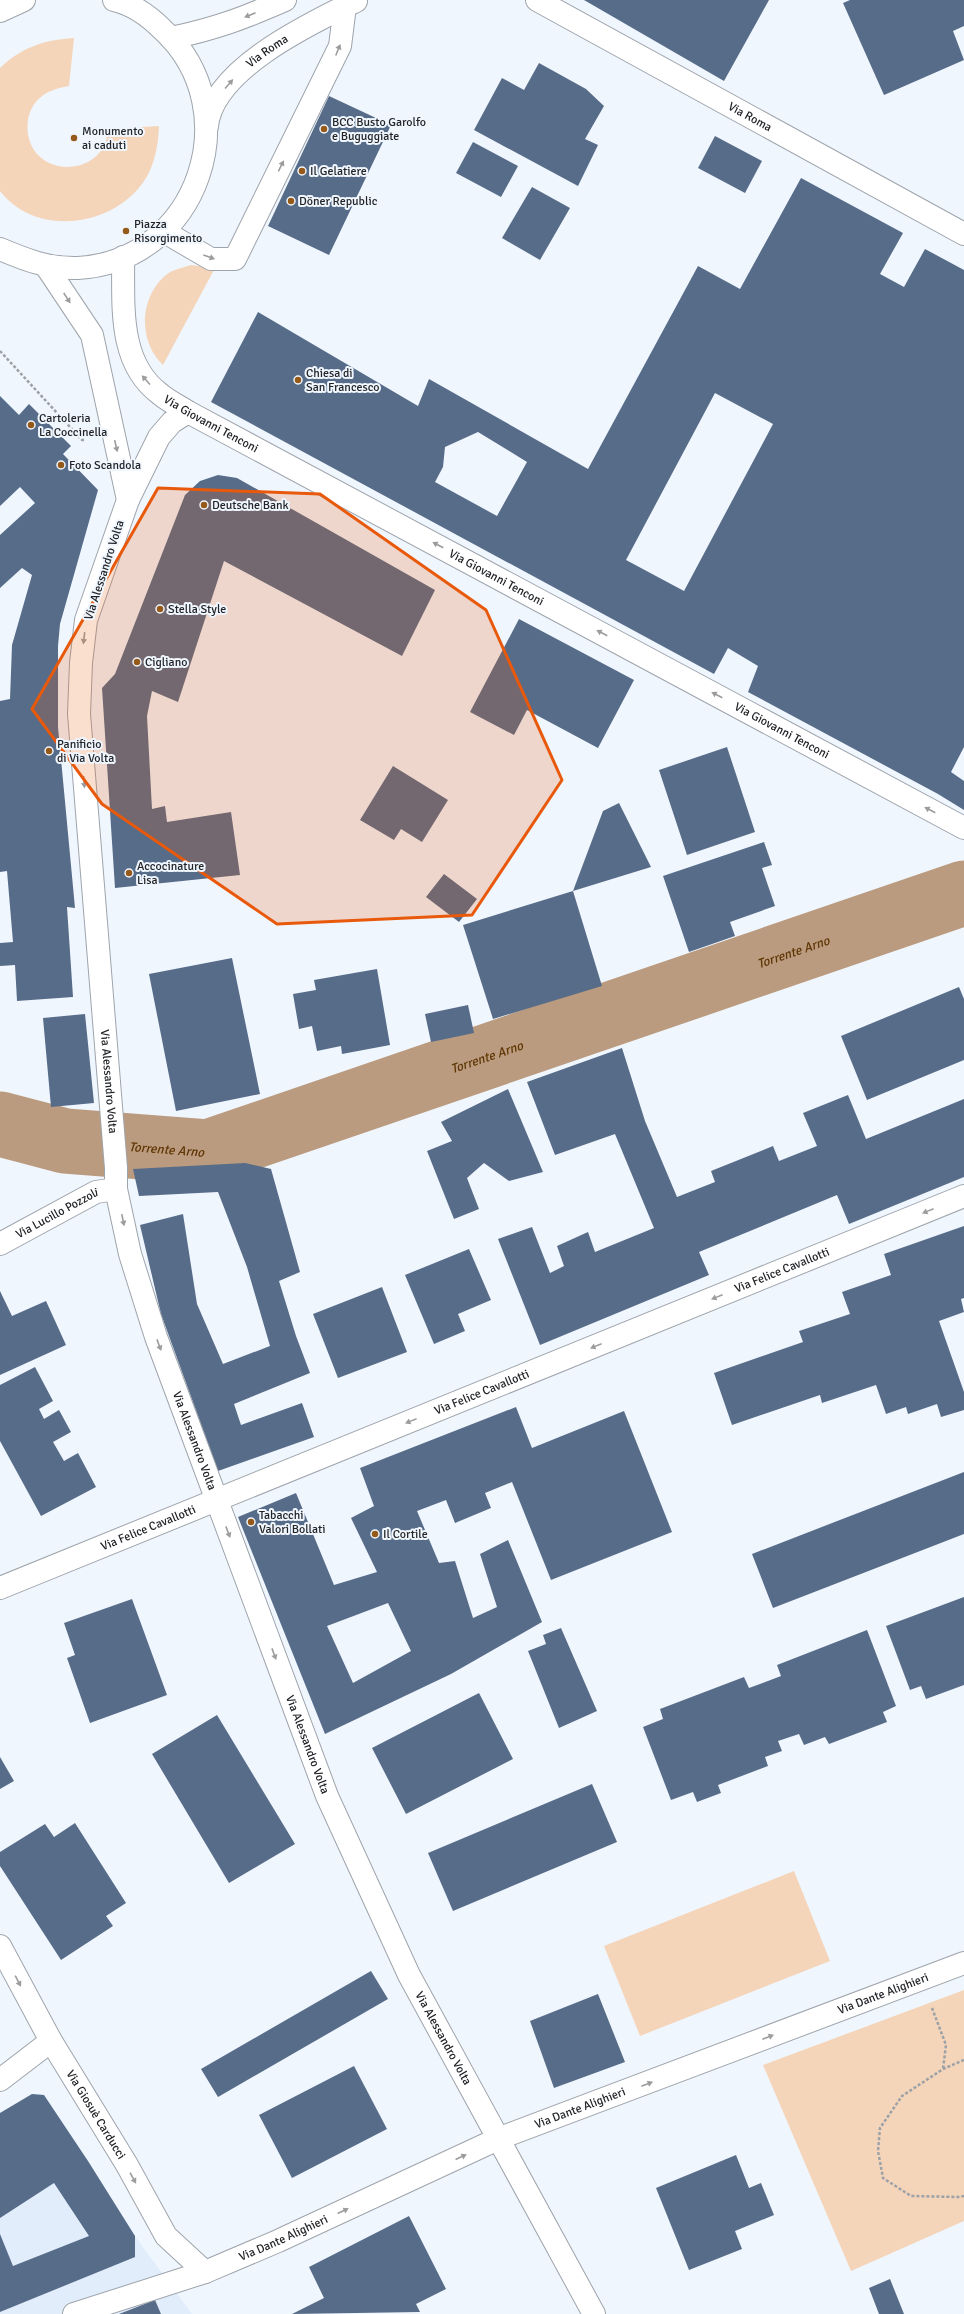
<svg xmlns="http://www.w3.org/2000/svg" width="964" height="2314" viewBox="0 0 964 2314" font-family="Signika,sans-serif">
  <style>
    .built { fill: #e2edfc }
    .green { fill: #f4d5ba }
    .lines { fill: none; stroke-linecap: round; stroke-linejoin: round }
    .river { stroke: #ba9b7f; stroke-width: 65 }
    .building { fill: #576c89; fill-rule: evenodd }
    .minor-casing { stroke: #9ea4ab; stroke-width: 24 }
    .path { stroke: #9ca1a7; stroke-width: 2.5; stroke-dasharray: 3 2; stroke-linecap: butt }
    .minor { stroke: #fff; stroke-width: 22 }
    .oneway { fill: #9c9c9e }
    .marked { fill: #e8590c; fill-opacity: 0.2; stroke: #e8590c; stroke-width: 3; stroke-linejoin: round }
    .poi-dot { fill: #955a19; stroke: #f0f6fe; stroke-width: 1.5 }
    .labels { text-anchor: middle; stroke-width: 4; stroke-linejoin: round; paint-order: stroke }
    .street-label { font-size: 12px; fill: #222428; stroke: #f0f6fe }
    .poi-label { font-size: 12px; fill: #222428; stroke: #f0f6fe; text-anchor: start }
    .water-label { font-size: 13px; font-style: italic; fill: #5f3503; stroke: #f0f6fe }
  </style>
  <rect width="100%" height="100%" fill="#f0f6fe"/>
  <path class="built" d="M32,2094L44,2095L135,2236L192,2314H0V2113Z"/>
  <path class="green" d="M74,38L69,86C59,88 49,90 41,97C24,110 23,139 38,155C57,175 94,169 105,144C107,139 107,133 108,129L159,126C158,148 154,171 138,189C104,228 34,235 0,191V68C22,47 44,40 74,38Z
    M191,265L215,268L163,365C137,341 139,293 170,272C176,269 185,267 191,265Z
    M794,1871L830,1961L640,2036L604,1946Z
    M964,1990V2221L851,2271L763,2065Z"/>
  <g class="lines">
    <path class="river" id="s1" d="M0,1124L65,1141L208,1152L964,893"/>
  </g>
  <path class="building" d="M584,0H769L724,81Z
    M850,0H964V26L953,31L964,60L884,95L843,3Z
    M539,63L586,89L604,106L585,139L598,145L578,186L474,130L502,78L524,90Z
    M329,96L391,125L329,255L268,226Z
    M715,136L762,161L745,193L698,168Z
    M473,142L518,166L501,197L456,173Z
    M801,178L903,233L880,274L904,287L925,249L964,270V747L951,772L964,781V810L938,794L748,692L758,666L728,648L714,674L211,402L258,312L418,406L429,379L588,469L698,266L740,289ZM715,393L773,424L684,591L626,560ZM478,432L527,462L497,516L435,482L443,467L445,447Z
    M532,187L570,208L540,260L502,238Z
    M0,396L19,415L29,404L71,446L63,454L98,490L60,624L58,646V727L75,908L67,907L73,997L17,1001L15,965L0,966V943L13,942L7,871L0,872V701L10,699L12,645L32,575L22,568L0,588V535L35,503L20,487L0,506Z
    M218,475L237,478L435,590L402,656L224,561L178,702L152,691L147,716L152,809L165,806L167,822L231,812L240,875L115,888L102,688L115,674L185,495L200,481Z
    M519,619L634,680L598,748L527,710L514,735L470,712Z
    M727,747L755,832L687,855L659,770Z
    M393,766L448,800L422,842L401,829L394,840L360,820Z
    M619,803L651,867L573,891L602,986L493,1019L463,925L573,891L603,811Z
    M764,842L772,865L762,868L775,906L730,922L735,936L689,952L663,876Z
    M444,874L477,899L459,922L426,897Z
    M232,958L260,1094L176,1111L149,974Z
    M377,969L390,1045L342,1054L341,1046L317,1051L312,1026L299,1029L293,994L316,990L314,980Z
    M959,987L964,999V1060L867,1100L841,1036Z
    M468,1005L474,1033L431,1042L425,1014Z
    M85,1014L94,1103L51,1107L43,1018Z
    M622,1048L645,1121L677,1197L715,1182L711,1171L773,1146L779,1161L817,1146L803,1113L848,1095L866,1139L964,1099V1177L849,1224L837,1195L699,1252L709,1275L540,1345L498,1239L532,1227L550,1273L564,1266L557,1246L588,1232L595,1252L654,1228L615,1134L555,1155L527,1082Z
    M508,1089L543,1172L509,1181L484,1163L467,1178L479,1209L454,1219L427,1151L452,1141L441,1122Z
    M245,1163L271,1169L300,1272L279,1281L296,1336L310,1373L234,1404L241,1425L302,1403L314,1437L218,1471L161,1314L140,1225L183,1214L197,1304L223,1364L270,1346L247,1267L218,1192L139,1196L133,1169Z
    M964,1226V1298L961,1299L964,1312L939,1321L964,1392V1410L941,1417L937,1404L908,1414L906,1407L886,1414L876,1385L822,1403L820,1395L732,1425L714,1373L803,1342L799,1331L850,1314L842,1292L891,1275L884,1254Z
    M469,1249L491,1300L458,1314L465,1331L434,1344L405,1275Z
    M382,1287L407,1352L338,1378L313,1314Z
    M0,1291L12,1316L46,1301L66,1345L0,1375Z
    M35,1367L53,1401L39,1409L44,1419L59,1410L71,1432L53,1442L64,1461L78,1453L96,1487L41,1516L0,1441V1385Z
    M516,1407L532,1448L624,1411L672,1532L551,1580L512,1482L485,1493L491,1508L455,1523L446,1500L417,1511L439,1563L455,1561L473,1618L497,1607L480,1554L508,1540L542,1622L451,1674L325,1734L238,1517L296,1493L334,1585L377,1572L351,1518L374,1506L360,1468ZM388,1603L411,1651L353,1683L327,1626Z
    M964,1472V1534L773,1608L752,1554Z
    M964,1597V1685L926,1699L921,1686L910,1690L886,1626Z
    M132,1599L167,1695L90,1723L67,1658L75,1655L64,1623Z
    M561,1628L597,1711L559,1728L528,1651L546,1644L543,1635Z
    M867,1630L896,1706L883,1712L887,1722L829,1744L825,1737L804,1745L799,1734L778,1741L782,1751L765,1757L768,1766L718,1785L721,1793L697,1802L693,1792L671,1800L643,1727L663,1719L660,1709L744,1677L749,1688L781,1676L777,1665Z
    M479,1693L513,1759L406,1814L372,1748Z
    M217,1715L295,1844L229,1883L152,1754Z
    M0,1757L14,1781L0,1789Z
    M592,1784L617,1842L453,1911L428,1853Z
    M75,1823L126,1903L106,1916L113,1926L61,1960L0,1866V1852L45,1824L54,1837Z
    M371,1971L388,1999L218,2097L201,2069Z
    M598,1994L625,2062L554,2088L530,2021Z
    M354,2066L387,2129L292,2178L259,2115Z
    M32,2094L44,2095L88,2161L135,2236V2257L0,2312V2234L13,2266L89,2236L54,2183L0,2218V2113Z
    M736,2155L749,2188L761,2183L774,2215L735,2231L742,2249L689,2270L656,2188Z
    M409,2216L446,2289L416,2304L420,2312L292,2314L324,2298L309,2267Z
    M890,2279L904,2314H879L869,2288Z
    M155,2300L161,2314H119Z"/>
  <g class="lines">
    <defs>
      <g id="minor">
        <path id="s2" d="M537,0L964,234"/>
        <path d="M0,11L24,0"/>
        <path d="M171,38C215,29 244,18 285,0"/>
        <path id="s3" d="M207,126C213,69 311,23 356,1"/>
        <path d="M163,231L211,259H235L340,46L345,6"/>
        <path d="M0,249C26,260 49,269 78,268C199,261 249,110 163,30C150,17 132,4 114,0"/>
        <path id="s4" d="M123,257C124,303 117,362 160,394C168,401 179,406 188,412L964,828"/>
        <path id="s5" d="M46,266L92,335L128,500L86,620L81,663L79,714L116,1168V1189L130,1254L156,1337L327,1796L409,1975L594,2314"/>
        <path d="M128,500L159,437L172,422L188,412"/>
        <path id="s6" d="M0,1244L96,1192L116,1189"/>
        <path id="s7" d="M0,1588L964,1196"/>
        <path id="s8" d="M0,1946L51,2041L127,2165L166,2236L205,2272"/>
        <path d="M0,2080L51,2041"/>
        <path id="s9" d="M74,2314L205,2272L278,2241L500,2138L964,1963"/>
      </g>
    </defs>
    <use href="#minor" class="minor-casing"/>
    <path class="path" d="M0,351L82,440H84
      M932,2008L946,2045L943,2069
      M964,2060L943,2069L902,2096L880,2128L878,2151L883,2178L911,2196L958,2197L964,2196"/>
    <use href="#minor" class="minor"/>
  </g>
  <defs><path id="oneway-solid" d="M-6-.8H1V-3.2L6.5 0L1 3.2V.8H-6Z"/></defs>
  <g class="oneway">
    <use href="#oneway-solid" transform="translate(250 15) rotate(157)"/>
    <use href="#oneway-solid" transform="translate(338 50) rotate(-68)"/>
    <use href="#oneway-solid" transform="translate(229 84) rotate(-49)"/>
    <use href="#oneway-solid" transform="translate(281 166) rotate(-64)"/>
    <use href="#oneway-solid" transform="translate(209 257) rotate(20)"/>
    <use href="#oneway-solid" transform="translate(67 298) rotate(57)"/>
    <use href="#oneway-solid" transform="translate(146 380) rotate(-132)"/>
    <use href="#oneway-solid" transform="translate(116 446) rotate(77)"/>
    <use href="#oneway-solid" transform="translate(438 545) rotate(-152)"/>
    <use href="#oneway-solid" transform="translate(602 633) rotate(-152)"/>
    <use href="#oneway-solid" transform="translate(84 638) rotate(97)"/>
    <use href="#oneway-solid" transform="translate(717 695) rotate(-152)"/>
    <use href="#oneway-solid" transform="translate(84 782) rotate(85)"/>
    <use href="#oneway-solid" transform="translate(930 810) rotate(-152)"/>
    <use href="#oneway-solid" transform="translate(928 1211) rotate(158)"/>
    <use href="#oneway-solid" transform="translate(123 1220) rotate(78)"/>
    <use href="#oneway-solid" transform="translate(717 1297) rotate(158)"/>
    <use href="#oneway-solid" transform="translate(159 1345) rotate(70)"/>
    <use href="#oneway-solid" transform="translate(596 1346) rotate(158)"/>
    <use href="#oneway-solid" transform="translate(411 1421) rotate(158)"/>
    <use href="#oneway-solid" transform="translate(228 1532) rotate(69)"/>
    <use href="#oneway-solid" transform="translate(274 1654) rotate(70)"/>
    <use href="#oneway-solid" transform="translate(18 1981) rotate(62)"/>
    <use href="#oneway-solid" transform="translate(768 2037) rotate(-21)"/>
    <use href="#oneway-solid" transform="translate(647 2084) rotate(-21)"/>
    <use href="#oneway-solid" transform="translate(461 2157) rotate(-25)"/>
    <use href="#oneway-solid" transform="translate(133 2178) rotate(61)"/>
    <use href="#oneway-solid" transform="translate(343 2211) rotate(-25)"/>
  </g>
  <path class="marked" d="M158,488L320,494L486,610L562,780L472,915L277,924L102,804L32,709Z"/>
  <g class="poi-dot">
    <circle cx="324" cy="129" r="4"/>
    <circle cx="74" cy="138" r="4"/>
    <circle cx="302" cy="171" r="4"/>
    <circle cx="291" cy="201" r="4"/>
    <circle cx="126" cy="231" r="4"/>
    <circle cx="298" cy="380" r="4"/>
    <circle cx="31" cy="425" r="4"/>
    <circle cx="61" cy="465" r="4"/>
    <circle cx="204" cy="505" r="4"/>
    <circle cx="160" cy="609" r="4"/>
    <circle cx="137" cy="662" r="4"/>
    <circle cx="49" cy="751" r="4"/>
    <circle cx="129" cy="873" r="4"/>
    <circle cx="251" cy="1522" r="4"/>
    <circle cx="375" cy="1534" r="4"/>
  </g>
  <g class="labels">
    <g class="street-label">
      <text dy="4" stroke="none"><textPath href="#s3" startOffset="99">Via Roma</textPath></text>
      <text dy="4" stroke="none"><textPath href="#s2" startOffset="243">Via Roma</textPath></text>
      <text dy="4" stroke="none"><textPath href="#s4" startOffset="207">Via Giovanni Tenconi</textPath></text>
      <text transform="translate(104 570) rotate(-72)" y="4">Via Alessandro Volta</text>
      <text dy="4" stroke="none"><textPath href="#s4" startOffset="531">Via Giovanni Tenconi</textPath></text>
      <text dy="4" stroke="none"><textPath href="#s4" startOffset="855">Via Giovanni Tenconi</textPath></text>
      <text dy="4" stroke="none"><textPath href="#s5" startOffset="842">Via Alessandro Volta</textPath></text>
      <text dy="4" stroke="none"><textPath href="#s6" startOffset="65">Via Lucillo Pozzoli</textPath></text>
      <text dy="4" stroke="none"><textPath href="#s7" startOffset="844">Via Felice Cavallotti</textPath></text>
      <text dy="4" stroke="none"><textPath href="#s7" startOffset="520">Via Felice Cavallotti</textPath></text>
      <text dy="4" stroke="none"><textPath href="#s5" startOffset="1214">Via Alessandro Volta</textPath></text>
      <text dy="4" stroke="none"><textPath href="#s7" startOffset="160">Via Felice Cavallotti</textPath></text>
      <text dy="4" stroke="none"><textPath href="#s5" startOffset="1538">Via Alessandro Volta</textPath></text>
      <text dy="4" stroke="none"><textPath href="#s9" startOffset="871">Via Dante Alighieri</textPath></text>
      <text dy="4" stroke="none"><textPath href="#s5" startOffset="1862">Via Alessandro Volta</textPath></text>
      <text dy="4" stroke="none"><textPath href="#s9" startOffset="547">Via Dante Alighieri</textPath></text>
      <text dy="4" stroke="none"><textPath href="#s8" startOffset="194">Via Giosuè Carducci</textPath></text>
      <text dy="4" stroke="none"><textPath href="#s9" startOffset="223">Via Dante Alighieri</textPath></text>
    </g>
    <g class="poi-label">
      <text x="332" y="126">BCC Busto Garolfo<tspan x="332" dy="14">e Buguggiate</tspan></text>
      <text x="82" y="135">Monumento<tspan x="82" dy="14">ai caduti</tspan></text>
      <text x="310" y="175">Il Gelatiere</text>
      <text x="299" y="205">Döner Republic</text>
      <text x="134" y="228">Piazza<tspan x="134" dy="14">Risorgimento</tspan></text>
      <text x="306" y="377">Chiesa di<tspan x="306" dy="14">San Francesco</tspan></text>
      <text x="39" y="422">Cartoleria<tspan x="39" dy="14">La Coccinella</tspan></text>
      <text x="69" y="469">Foto Scandola</text>
      <text x="212" y="509">Deutsche Bank</text>
      <text x="168" y="613">Stella Style</text>
      <text x="145" y="666">Cigliano</text>
      <text x="57" y="748">Panificio<tspan x="57" dy="14">di Via Volta</tspan></text>
      <text x="137" y="870">Accocinature<tspan x="137" dy="14">Lisa</tspan></text>
      <text x="259" y="1519">Tabacchi<tspan x="259" dy="14">Valori Bollati</tspan></text>
      <text x="383" y="1538">Il Cortile</text>
    </g>
    <g class="water-label">
      <text dy="5" stroke="none"><textPath href="#s1" startOffset="829">Torrente Arno</textPath></text>
      <text dy="5" stroke="none"><textPath href="#s1" startOffset="505">Torrente Arno</textPath></text>
      <text dy="5" stroke="none"><textPath href="#s1" startOffset="169">Torrente Arno</textPath></text>
    </g>
  </g>
</svg>
